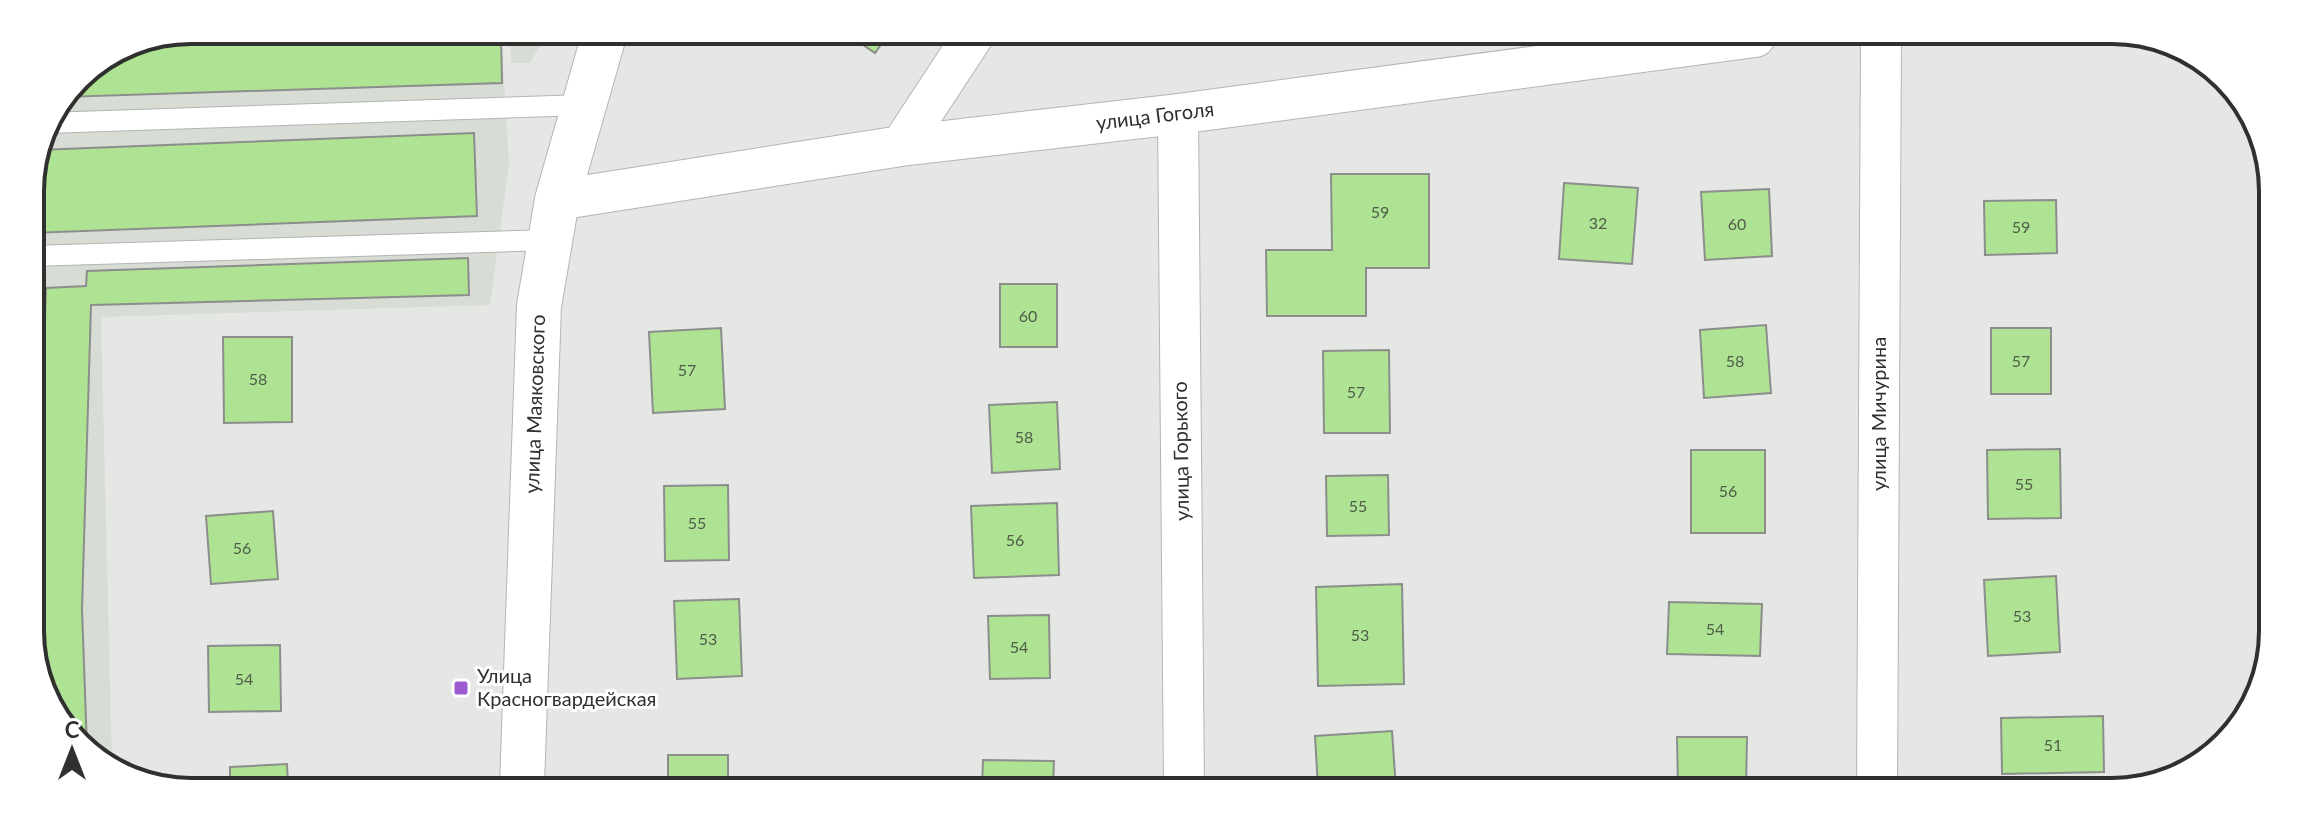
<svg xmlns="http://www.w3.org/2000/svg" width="2303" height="822" viewBox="0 0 2303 822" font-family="Lato,sans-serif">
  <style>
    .built { fill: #d7dcd4 }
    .building { fill: #aee394; stroke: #8d8e8c; stroke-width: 2 }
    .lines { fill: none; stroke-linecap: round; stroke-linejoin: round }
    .service-casing { stroke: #b3b5b3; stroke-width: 22 }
    .minor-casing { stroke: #b3b5b3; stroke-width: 42 }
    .tertiary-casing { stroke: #b3b5b3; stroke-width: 46 }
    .service { stroke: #fff; stroke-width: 20 }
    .minor { stroke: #fff; stroke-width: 40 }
    .tertiary { stroke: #fff; stroke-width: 44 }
    .poi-dot { fill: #9e5acf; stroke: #fff; stroke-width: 3 }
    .labels { text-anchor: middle; stroke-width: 6; stroke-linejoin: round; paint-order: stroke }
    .number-label { font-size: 16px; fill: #505d48 }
    .street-label { font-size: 20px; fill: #30302f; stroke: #fff }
    .poi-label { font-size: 20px; fill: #30302f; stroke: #fff; text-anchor: start }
    .rim { fill: none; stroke: #30302f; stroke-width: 4 }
  </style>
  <rect width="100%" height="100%" fill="#e5e7e5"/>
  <path class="built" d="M510,31L549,32L529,63H511Z
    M501,32L509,164L490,305L101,317L112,766L70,737L33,662L30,180L46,120L84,70L126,44Z"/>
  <path class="building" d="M501,32L502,83L64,97L84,70L126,44Z
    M846,33H889L875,53Z
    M474,133L477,216L31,233L30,180L38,150Z
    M1331,174H1429V268H1366V316H1267L1266,250H1332Z
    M1564,183L1638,188L1632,264L1559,259Z
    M1769,189L1772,256L1705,260L1701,192Z
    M2056,200L2057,253L1985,255L1984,201Z
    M468,258L469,295L91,305L82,609L87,748L70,737L36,669L35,610L46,288L86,286L87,271Z
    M1000,284H1057V347H1000Z
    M1766,325L1771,393L1704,398L1700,330Z
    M721,328L725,409L653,413L649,332Z
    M1991,328H2051V394H1991Z
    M223,337H292V422L224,423Z
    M1389,350L1390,433H1324L1323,351Z
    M1057,402L1060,469L992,473L989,405Z
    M2060,449L2061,518L1988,519L1987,450Z
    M1691,450H1765V533H1691Z
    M1388,475L1389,535L1327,536L1326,476Z
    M728,485L729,560L665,561L664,486Z
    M1057,503L1059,575L974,578L971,506Z
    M273,511L278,579L211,584L206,516Z
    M2056,576L2060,652L1988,656L1984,580Z
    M1402,584L1404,684L1318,686L1316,587Z
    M739,599L742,676L677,679L674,601Z
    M1669,602L1762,604L1760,656L1667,654Z
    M1049,615L1050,678L990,679L988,616Z
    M280,645L281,711L209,712L208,646Z
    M2103,716L2104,772L2002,774L2001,718Z
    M1392,731L1396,789L1318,788L1315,736Z
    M1677,737H1747L1746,790L1678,789Z
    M668,755H728V786H668Z
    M983,760L1054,761L1053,787H982Z
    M287,764L288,784H230V767Z"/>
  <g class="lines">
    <defs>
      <path id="service" d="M46,123L584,105
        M31,256L550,240"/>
      <path id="minor" d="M1178,114L1184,788
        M901,146L975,33
        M557,200L901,146L1178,114L1755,37
        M1877,791L1881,37"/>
      <path id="tertiary" d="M522,785L539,306L557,200L605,32"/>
    </defs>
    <use href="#service" class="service-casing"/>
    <use href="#minor" class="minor-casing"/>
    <use href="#tertiary" class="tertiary-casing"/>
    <use href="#service" class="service"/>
    <use href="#minor" class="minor"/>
    <use href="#tertiary" class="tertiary"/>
  </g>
  <rect class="poi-dot" x="453" y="680" width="16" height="16" rx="4"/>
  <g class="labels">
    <g class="number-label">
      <text x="1380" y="218">59</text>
      <text x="1598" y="229">32</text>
      <text x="1737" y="230">60</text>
      <text x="2021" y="233">59</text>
      <text x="1028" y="322">60</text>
      <text x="1735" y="367">58</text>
      <text x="2021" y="367">57</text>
      <text x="687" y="376">57</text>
      <text x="258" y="385">58</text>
      <text x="1356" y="398">57</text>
      <text x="1024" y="443">58</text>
      <text x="2024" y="490">55</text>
      <text x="1728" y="497">56</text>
      <text x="1358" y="512">55</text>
      <text x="697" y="529">55</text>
      <text x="1015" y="546">56</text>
      <text x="242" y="554">56</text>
      <text x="2022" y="622">53</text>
      <text x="1715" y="635">54</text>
      <text x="1360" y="641">53</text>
      <text x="708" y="645">53</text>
      <text x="1019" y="653">54</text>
      <text x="244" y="685">54</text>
      <text x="2053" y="751">51</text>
    </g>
    <g class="street-label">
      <text transform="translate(1155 116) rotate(-7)" y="7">улица Гоголя</text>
      <text transform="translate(535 404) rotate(-88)" y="7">улица Маяковского</text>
      <text transform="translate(1879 414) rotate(-90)" y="7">улица Мичурина</text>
      <text transform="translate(1181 451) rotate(-91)" y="7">улица Горького</text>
    </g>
    <g class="poi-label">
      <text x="477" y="683">Улица<tspan x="477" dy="23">Красногвардейская</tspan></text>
    </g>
  </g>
  <path d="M0 0H2303V822H0ZM191 44H2112A147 147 0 0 1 2259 191V631A147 147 0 0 1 2112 778H191A147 147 0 0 1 44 631V191A147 147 0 0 1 191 44Z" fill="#fff" fill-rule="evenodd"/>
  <path class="rim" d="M191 44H2112A147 147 0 0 1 2259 191V631A147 147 0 0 1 2112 778H191A147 147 0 0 1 44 631V191A147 147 0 0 1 191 44Z"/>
  <g transform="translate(72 750)" stroke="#ffffff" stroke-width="6" paint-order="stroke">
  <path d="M0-6L14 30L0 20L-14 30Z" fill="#30302f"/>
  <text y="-12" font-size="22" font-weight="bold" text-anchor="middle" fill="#30302f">С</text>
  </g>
</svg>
